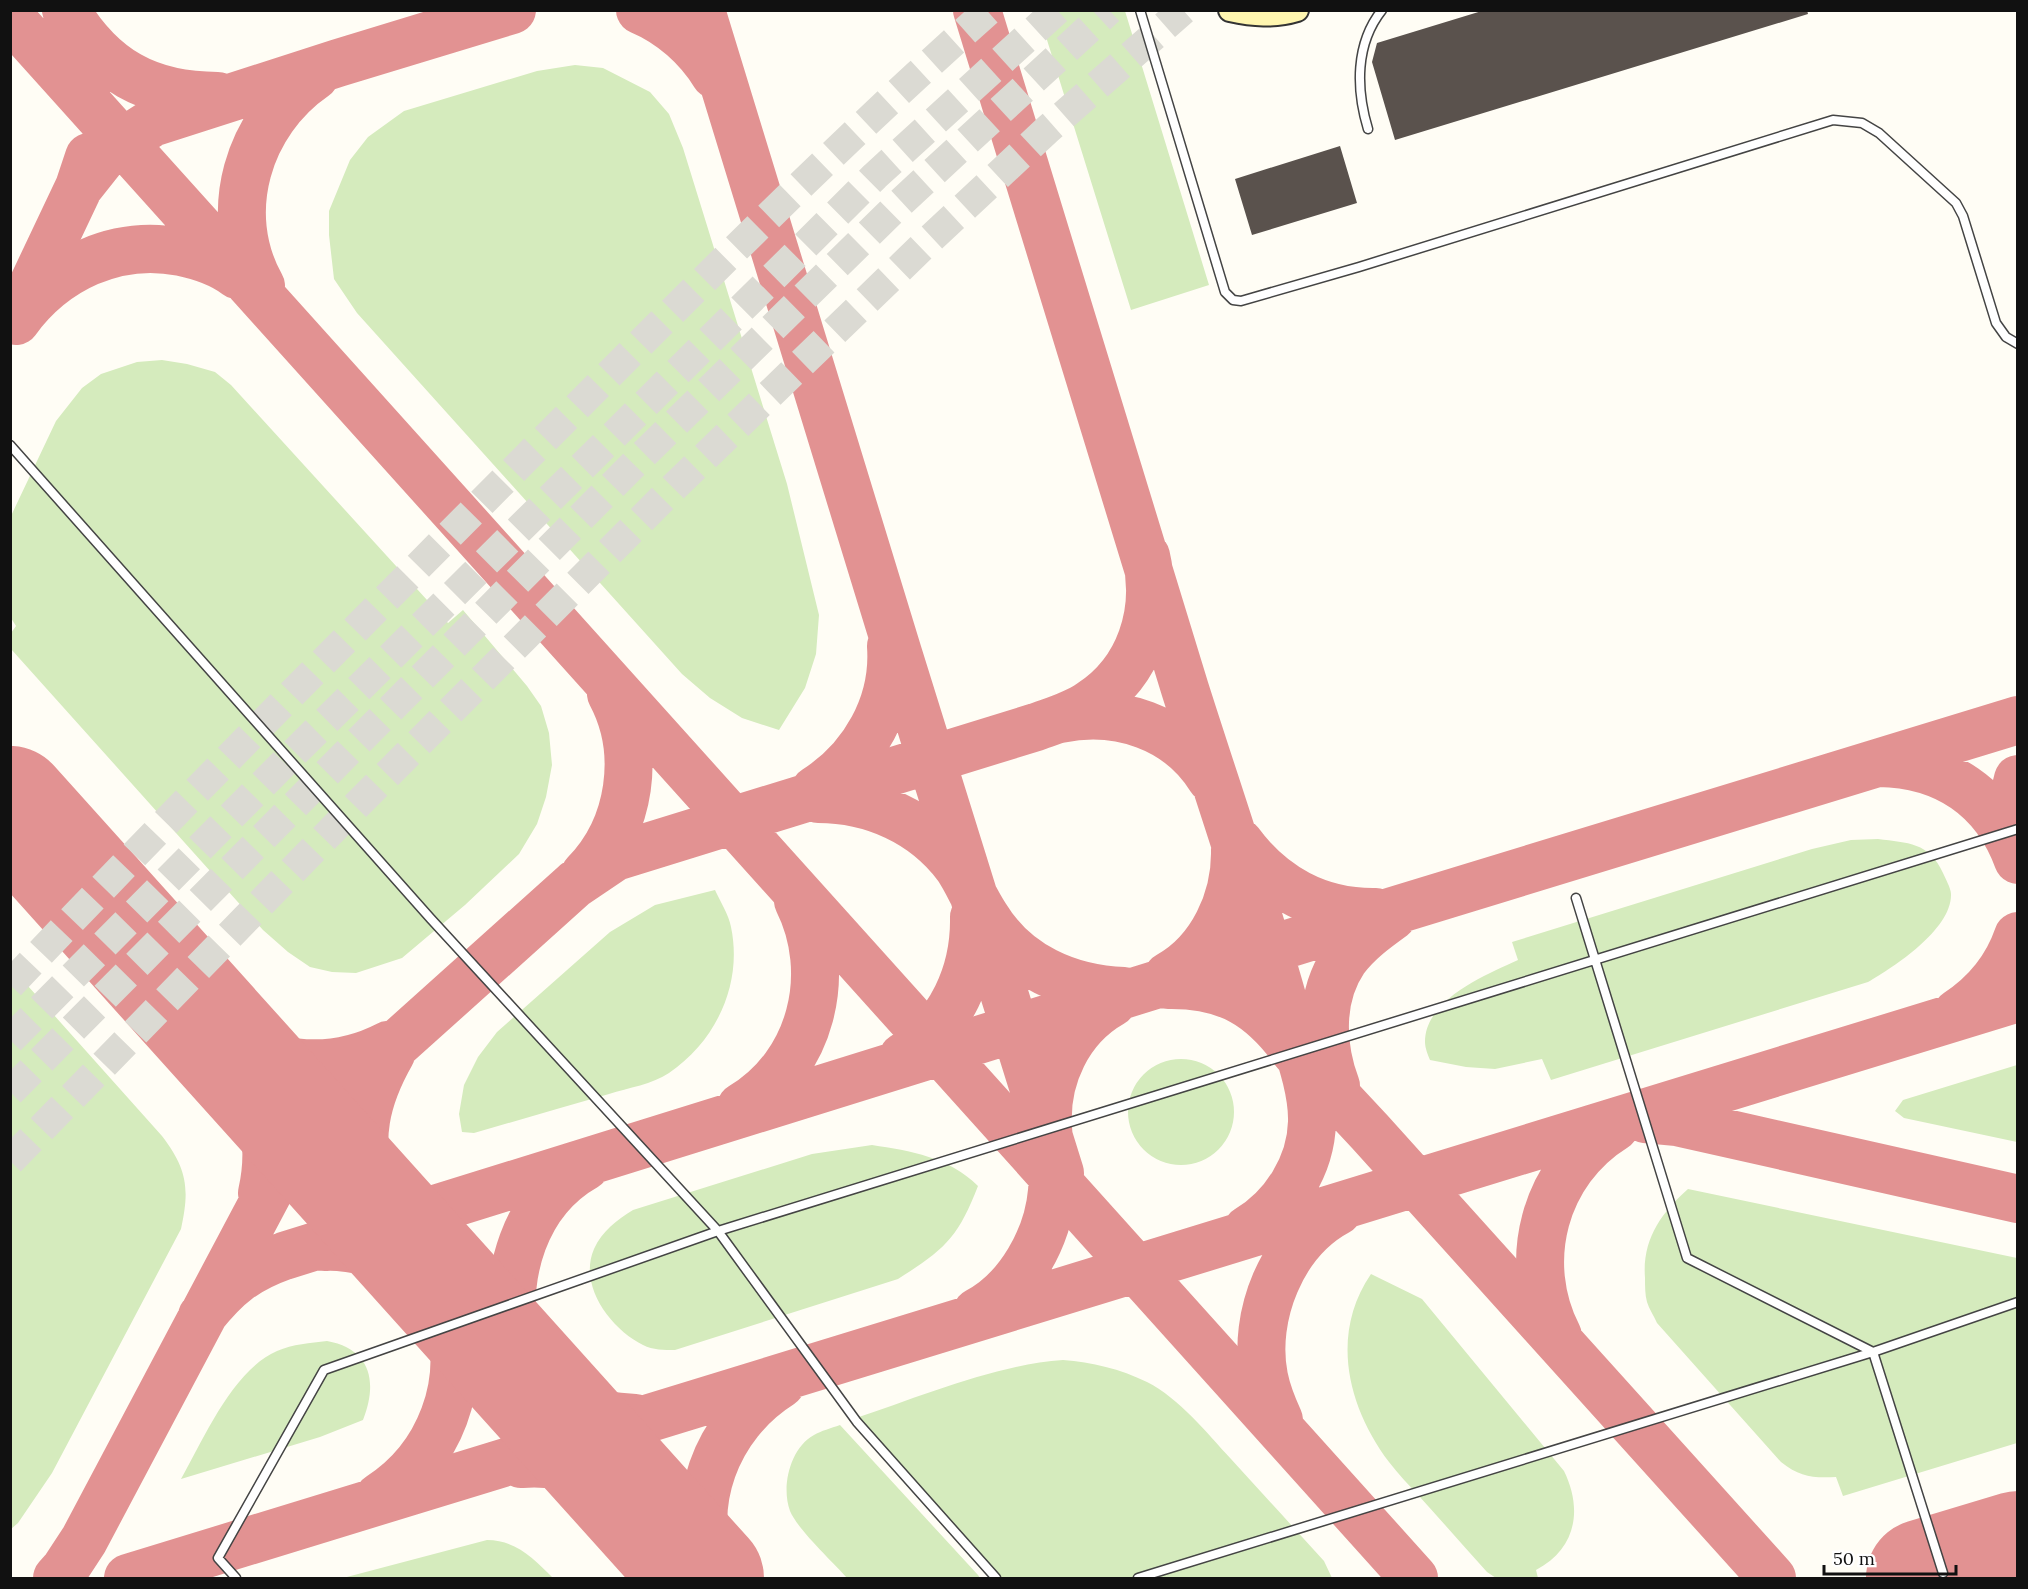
<svg xmlns="http://www.w3.org/2000/svg" width="2028" height="1589" font-family="Lora,serif">
<style>
.green{fill:#d5ebbd}
.lines{fill:none;stroke-linecap:round;stroke-linejoin:round}
.taxiway{stroke:#e29292;stroke-width:48}
.runway{stroke:#e29292;stroke-width:118}
.building{fill:#5a524d}
.highway-tunnel{stroke:#dbdad3;stroke-width:30;stroke-dasharray:30 15;stroke-linecap:butt}
.lane-casing{stroke:#444;stroke-width:11}
.secondary-casing{stroke:#333;stroke-width:26}
.lane{stroke:#fff;stroke-width:8}
.secondary{stroke:#fff6b0;stroke-width:22}
</style>
<rect width="100%" height="100%" fill="#fffdf5"/>
<path class="green" d="M1038,11H1125L1209,285L1131,310Z
M575,65L603,68L650,92L669,114L683,148L787,484L819,615L816,654L805,688L779,730L742,718L710,698L682,674L357,313L334,279L329,235V211L350,160L368,137L404,111L537,71Z
M162,360L187,364L215,372L231,385L448,623L463,610L527,686L541,706L549,733L552,765L546,797L537,824L519,854L465,905L402,958L356,973L332,972L310,967L288,952L263,930L11,649V633L16,626L11,618L10,518L56,421L82,388L101,374L137,362Z
M1878,839C1908,843 1929,842 1943,873C1945,878 1951,888 1951,894C1952,929 1894,967 1868,982L1551,1080L1542,1059L1495,1069L1466,1067L1430,1060C1428,1055 1425,1048 1425,1042C1425,999 1486,975 1518,960L1512,942L1812,849L1851,840Z
M715,890C720,901 729,915 731,927C743,984 716,1041 669,1073C653,1084 628,1088 609,1094C564,1107 519,1120 474,1133L462,1132L459,1114L464,1085L478,1057L497,1032L610,932L655,905Z
M11,967L162,1136C187,1169 190,1188 181,1229L52,1473L18,1523L11,1529Z
M1128 1112a53 53 0 1 1 106 0a53 53 0 1 1-106 0Z
M2017,1065V1142L1904,1118L1895,1111L1903,1100Z
M872,1145C911,1151 949,1157 978,1186C958,1238 944,1250 898,1279L675,1350C664,1350 653,1350 643,1345C611,1329 578,1286 594,1249C602,1231 617,1220 633,1210L812,1154Z
M1688,1189L2017,1258V1443L1843,1496L1836,1477C1812,1478 1800,1477 1781,1462L1657,1323C1654,1316 1649,1309 1647,1302C1645,1295 1645,1286 1645,1278C1642,1240 1661,1213 1688,1189Z
M1371,1274L1422,1299L1564,1471C1583,1510 1576,1549 1536,1570L1538,1578H1496L1487,1572C1464,1547 1442,1521 1419,1496C1409,1485 1398,1474 1389,1462C1347,1406 1330,1334 1371,1274Z
M327,1341C371,1349 378,1382 363,1420L320,1437L181,1479C204,1438 233,1370 277,1351C293,1344 310,1343 327,1341Z
M1063,1360C1092,1362 1120,1369 1147,1382C1180,1399 1206,1432 1231,1459C1262,1493 1293,1527 1324,1561L1332,1578H996L853,1419C920,1397 993,1365 1063,1360Z
M840,1425L978,1575L980,1578H847C833,1562 798,1530 790,1511C781,1487 790,1448 814,1435C821,1431 831,1428 840,1425Z
M487,1540C516,1540 534,1559 553,1578H343Z"/>
<g class="lines">
<path class="taxiway" d="M66,10C102,70 148,96 218,96
M640,10C671,23 698,47 715,75
M701,10L898,653L1060,1173
M977,10L1185,689C1219,796 1256,902 1286,1011C1296,1045 1313,1087 1312,1122C1311,1166 1284,1208 1247,1230
M10,17L1414,1578
M79,187L102,158L113,148L152,123L338,63L512,10
M261,286C220,213 248,122 315,76
M25,301L79,187L89,157
M16,321C54,269 116,239 181,252C200,256 221,263 237,275
M1060,719C1118,707 1179,727 1211,779
M1879,763C1945,764 1995,797 2018,860
M815,790C864,759 895,704 891,646
M818,799C872,799 924,822 957,866C968,882 975,901 986,917C1016,966 1069,989 1124,991
M1239,842C1272,887 1319,913 1376,912
M2015,852C2009,828 2011,804 2018,779
M585,874C631,827 642,752 611,694
M1168,976C1212,952 1236,899 1235,850
M1168,985C1227,984 1262,1005 1296,1053
M1957,1013C1986,994 2007,968 2018,936
M210,1027C262,1066 328,1076 388,1045
M237,1057C263,1100 273,1144 262,1193
M903,1057C951,1026 975,973 974,917
M1300,1057L1370,1132L1772,1578
M1336,1086C1321,1046 1319,997 1344,960C1357,942 1375,929 1393,916
M741,1107C812,1065 834,973 798,901
M1645,1119L1677,1122L2018,1199
M327,1158L361,1184L387,1194
M586,1166C524,1201 503,1275 515,1342C518,1355 521,1374 532,1384C558,1409 600,1416 635,1418
M386,1223C379,1213 375,1200 372,1189C356,1140 366,1098 391,1054
M325,1247C348,1245 413,1259 430,1276C438,1284 443,1302 447,1313C469,1382 440,1458 379,1497
M977,1312C1019,1290 1048,1238 1052,1191C1054,1170 1049,1149 1048,1127C1045,1078 1068,1028 1112,1003
M202,1316C227,1285 245,1270 284,1256L1393,911L2018,720
M1558,1336C1520,1262 1544,1171 1615,1127
M1279,1420C1273,1407 1267,1392 1264,1377C1252,1316 1282,1241 1338,1211
M521,1464C563,1460 600,1475 633,1499
M57,1578L65,1569L84,1540L302,1129L575,884L615,857L1036,727C1055,720 1074,715 1091,703C1140,671 1159,612 1146,556
M128,1578L2018,998
M715,1578C685,1506 716,1425 781,1384
M1979,1578L2003,1559L2018,1553"/>
<path class="runway" d="M10,805L705,1578
M1925,1578L2018,1550"/>
</g>
<path class="building" d="M1485,10H1807L1808,14L1395,140L1372,62L1377,43Z
M1340,146L1357,203L1252,235L1235,179Z"/>
<g class="lines">
<path class="highway-tunnel" d="M10,985C179,806 352,633 525,459C677,307 828,153 989,10
M10,1040L287,760L875,176L1057,10
M10,1092L644,454L899,204L1109,10
M10,1161L340,822L675,486L926,243L1047,130L1183,10"/>
<g class="lane-casing">
<path id="lane" d="M1140,10L1225,292L1233,300L1241,301L1359,267L1833,120L1862,123L1879,133L1956,203L1963,216L1996,323L2006,337L2018,344
M1368,129C1356,89 1355,44 1382,10
M10,445L431,919L718,1231L857,1422L996,1578
M1576,898L1687,1258L1873,1352L1943,1573
M236,1578L218,1558L324,1370L718,1231L2018,829
M1138,1578L1873,1352L2018,1302"/>
</g>
<g class="secondary-casing">
<path id="secondary" d="M1230,10C1253,15 1274,17 1297,10"/>
</g>
<use href="#lane" class="lane"/>
<use href="#secondary" class="secondary"/>
</g>
<rect width="2028" height="1589" fill="none" stroke="#111111" stroke-width="24"/>
<path d="M1824 1565v9h132v-9" fill="none" stroke="#111111" stroke-width="3"/>
<text x="1833" y="1565" font-size="18" fill="#111111" stroke="#ffffff" stroke-width="4.5" paint-order="stroke">50 m</text>
</svg>
